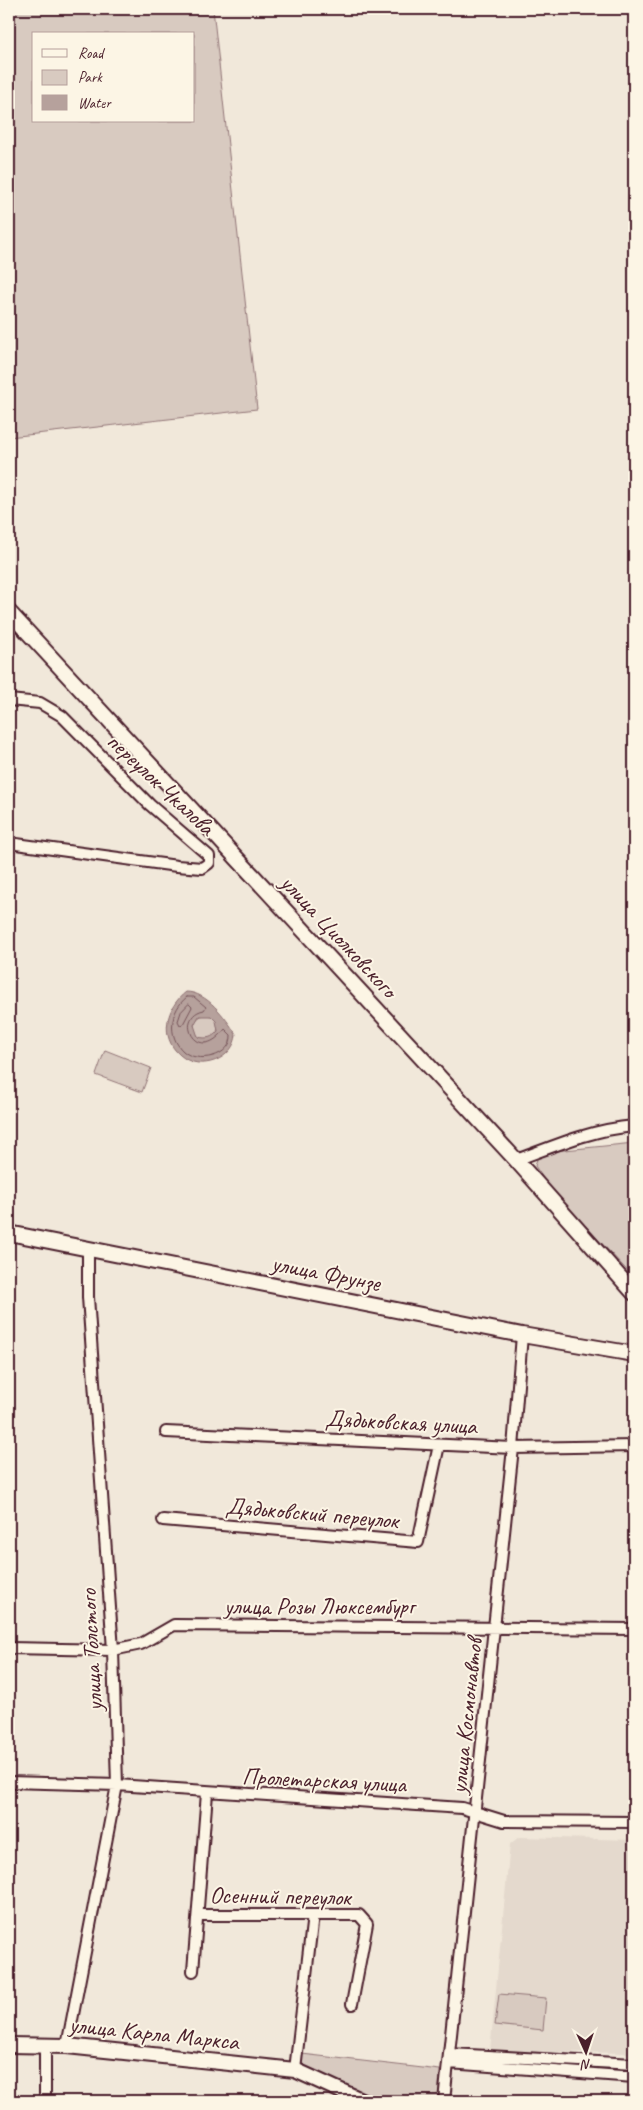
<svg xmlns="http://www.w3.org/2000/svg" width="643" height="2110" font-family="Caveat,sans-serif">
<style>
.built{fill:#e4d9cd}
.green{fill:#d8cac0;stroke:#917476;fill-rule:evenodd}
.water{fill:#b6a19c;stroke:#8b6d6f;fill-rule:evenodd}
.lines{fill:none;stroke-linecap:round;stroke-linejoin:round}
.shore{stroke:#755358;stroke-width:1}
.minor-casing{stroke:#4a1f2b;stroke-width:14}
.major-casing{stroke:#4a1f2b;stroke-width:18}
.minor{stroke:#fcf5e5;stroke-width:10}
.major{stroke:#fcf5e5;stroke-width:14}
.labels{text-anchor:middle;stroke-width:4;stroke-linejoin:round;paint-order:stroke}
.street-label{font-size:24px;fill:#4a1f2b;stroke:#fcf5e5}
</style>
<rect width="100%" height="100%" fill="#f1e8da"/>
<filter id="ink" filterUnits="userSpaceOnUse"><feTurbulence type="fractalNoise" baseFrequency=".02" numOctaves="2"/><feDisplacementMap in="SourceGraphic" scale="10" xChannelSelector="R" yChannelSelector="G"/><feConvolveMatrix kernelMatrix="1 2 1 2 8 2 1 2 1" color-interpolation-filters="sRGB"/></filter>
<g filter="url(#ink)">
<path class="built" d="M519,1837L634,1840V2053L490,2051L510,1844Z"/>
<path class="green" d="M9,9H213L257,409L9,437ZM34,34H194V121H34Z
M194 1027a12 12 0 1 1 24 0a12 12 0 1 1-24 0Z
M105,1050L151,1068L142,1092L96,1075Z
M634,1143V1278L547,1184L535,1166L538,1156L555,1151Z
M499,1994L546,1998L543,2030L495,2025Z
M302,2054L440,2070L438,2101H373L338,2081L301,2067Z"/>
<path class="water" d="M186,992C207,992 225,1017 236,1034C235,1059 200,1073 180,1055C159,1037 166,1007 186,992ZM199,1016H211L216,1021L218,1031C212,1038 207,1039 198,1037L194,1025Z"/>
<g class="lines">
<path class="shore" d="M187,997H194L206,1007L204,1010C173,1016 197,1067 225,1029L231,1035C232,1057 197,1064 183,1051C167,1036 170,1010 187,997Z
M189,1004L192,1007L183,1024L180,1025L178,1021L181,1012Z"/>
<g class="minor-casing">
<path id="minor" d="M9,700L40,703L62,716L150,805L209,856V863L202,868L177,866L9,843
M516,1160C557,1145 590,1130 634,1126
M166,1432L513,1448L634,1446
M163,1520L418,1542L439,1445
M9,1648L113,1650L141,1644L174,1625L634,1629
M9,1782L117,1785L462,1808L504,1821L634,1822
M198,1915H359L367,1924L352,2004
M193,1971L207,1793
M45,2046V2101
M67,2046L117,1785L113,1650L88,1297V1249
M450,2054L634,2064
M449,2063L634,2077
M295,2070L313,1915
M444,2101L513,1448L522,1335"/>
</g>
<g class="major-casing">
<path id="major" d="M9,612L516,1160L634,1293
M9,1233L522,1335L634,1354
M9,2045L67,2046L295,2070L363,2101"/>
</g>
<use href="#minor" class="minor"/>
<use href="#major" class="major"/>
</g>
</g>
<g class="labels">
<g class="street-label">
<text transform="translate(161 784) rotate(43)" y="8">переулок Чкалова</text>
<text transform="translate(339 936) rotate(47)" y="8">улица Циолковского</text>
<text transform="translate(326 1273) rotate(11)" y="8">улица Фрунзе</text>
<text transform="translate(401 1422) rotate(3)" y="8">Дядьковская улица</text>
<text transform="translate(312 1513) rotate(5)" y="8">Дядьковский переулок</text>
<text x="319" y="1614">улица Розы Люксембург</text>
<text transform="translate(91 1650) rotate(-93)" y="8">улица Толстого</text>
<text transform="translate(466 1716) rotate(-84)" y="8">улица Космонавтов</text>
<text transform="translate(324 1780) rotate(3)" y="8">Пролетарская улица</text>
<text transform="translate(280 1896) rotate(1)" y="8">Осенний переулок</text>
<text transform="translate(154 2033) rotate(6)" y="8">улица Карла Маркса</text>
</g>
</g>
<rect width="643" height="2110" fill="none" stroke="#fcf5e5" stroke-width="30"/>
<rect x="15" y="15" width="613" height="2080" fill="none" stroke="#4a1f2b" stroke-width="2" filter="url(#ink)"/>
<rect x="32" y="32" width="162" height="90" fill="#fcf5e5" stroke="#b59f9b"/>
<rect x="42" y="49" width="25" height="8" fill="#fcf5e5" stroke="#b59f9b"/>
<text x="78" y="58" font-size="15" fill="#4a1f2b">Road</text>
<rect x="42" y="70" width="25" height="15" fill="#d8cac0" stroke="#b59f9b"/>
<text x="78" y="82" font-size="15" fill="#4a1f2b">Park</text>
<rect x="42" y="95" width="25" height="15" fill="#b6a19c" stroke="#b59f9b"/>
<text x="78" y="108" font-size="15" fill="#4a1f2b">Water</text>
<g transform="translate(586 2052) rotate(177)" stroke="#fcf5e5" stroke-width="4" paint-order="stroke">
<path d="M0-4L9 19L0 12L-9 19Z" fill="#4a1f2b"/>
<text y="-8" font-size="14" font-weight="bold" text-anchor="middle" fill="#4a1f2b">N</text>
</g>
</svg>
